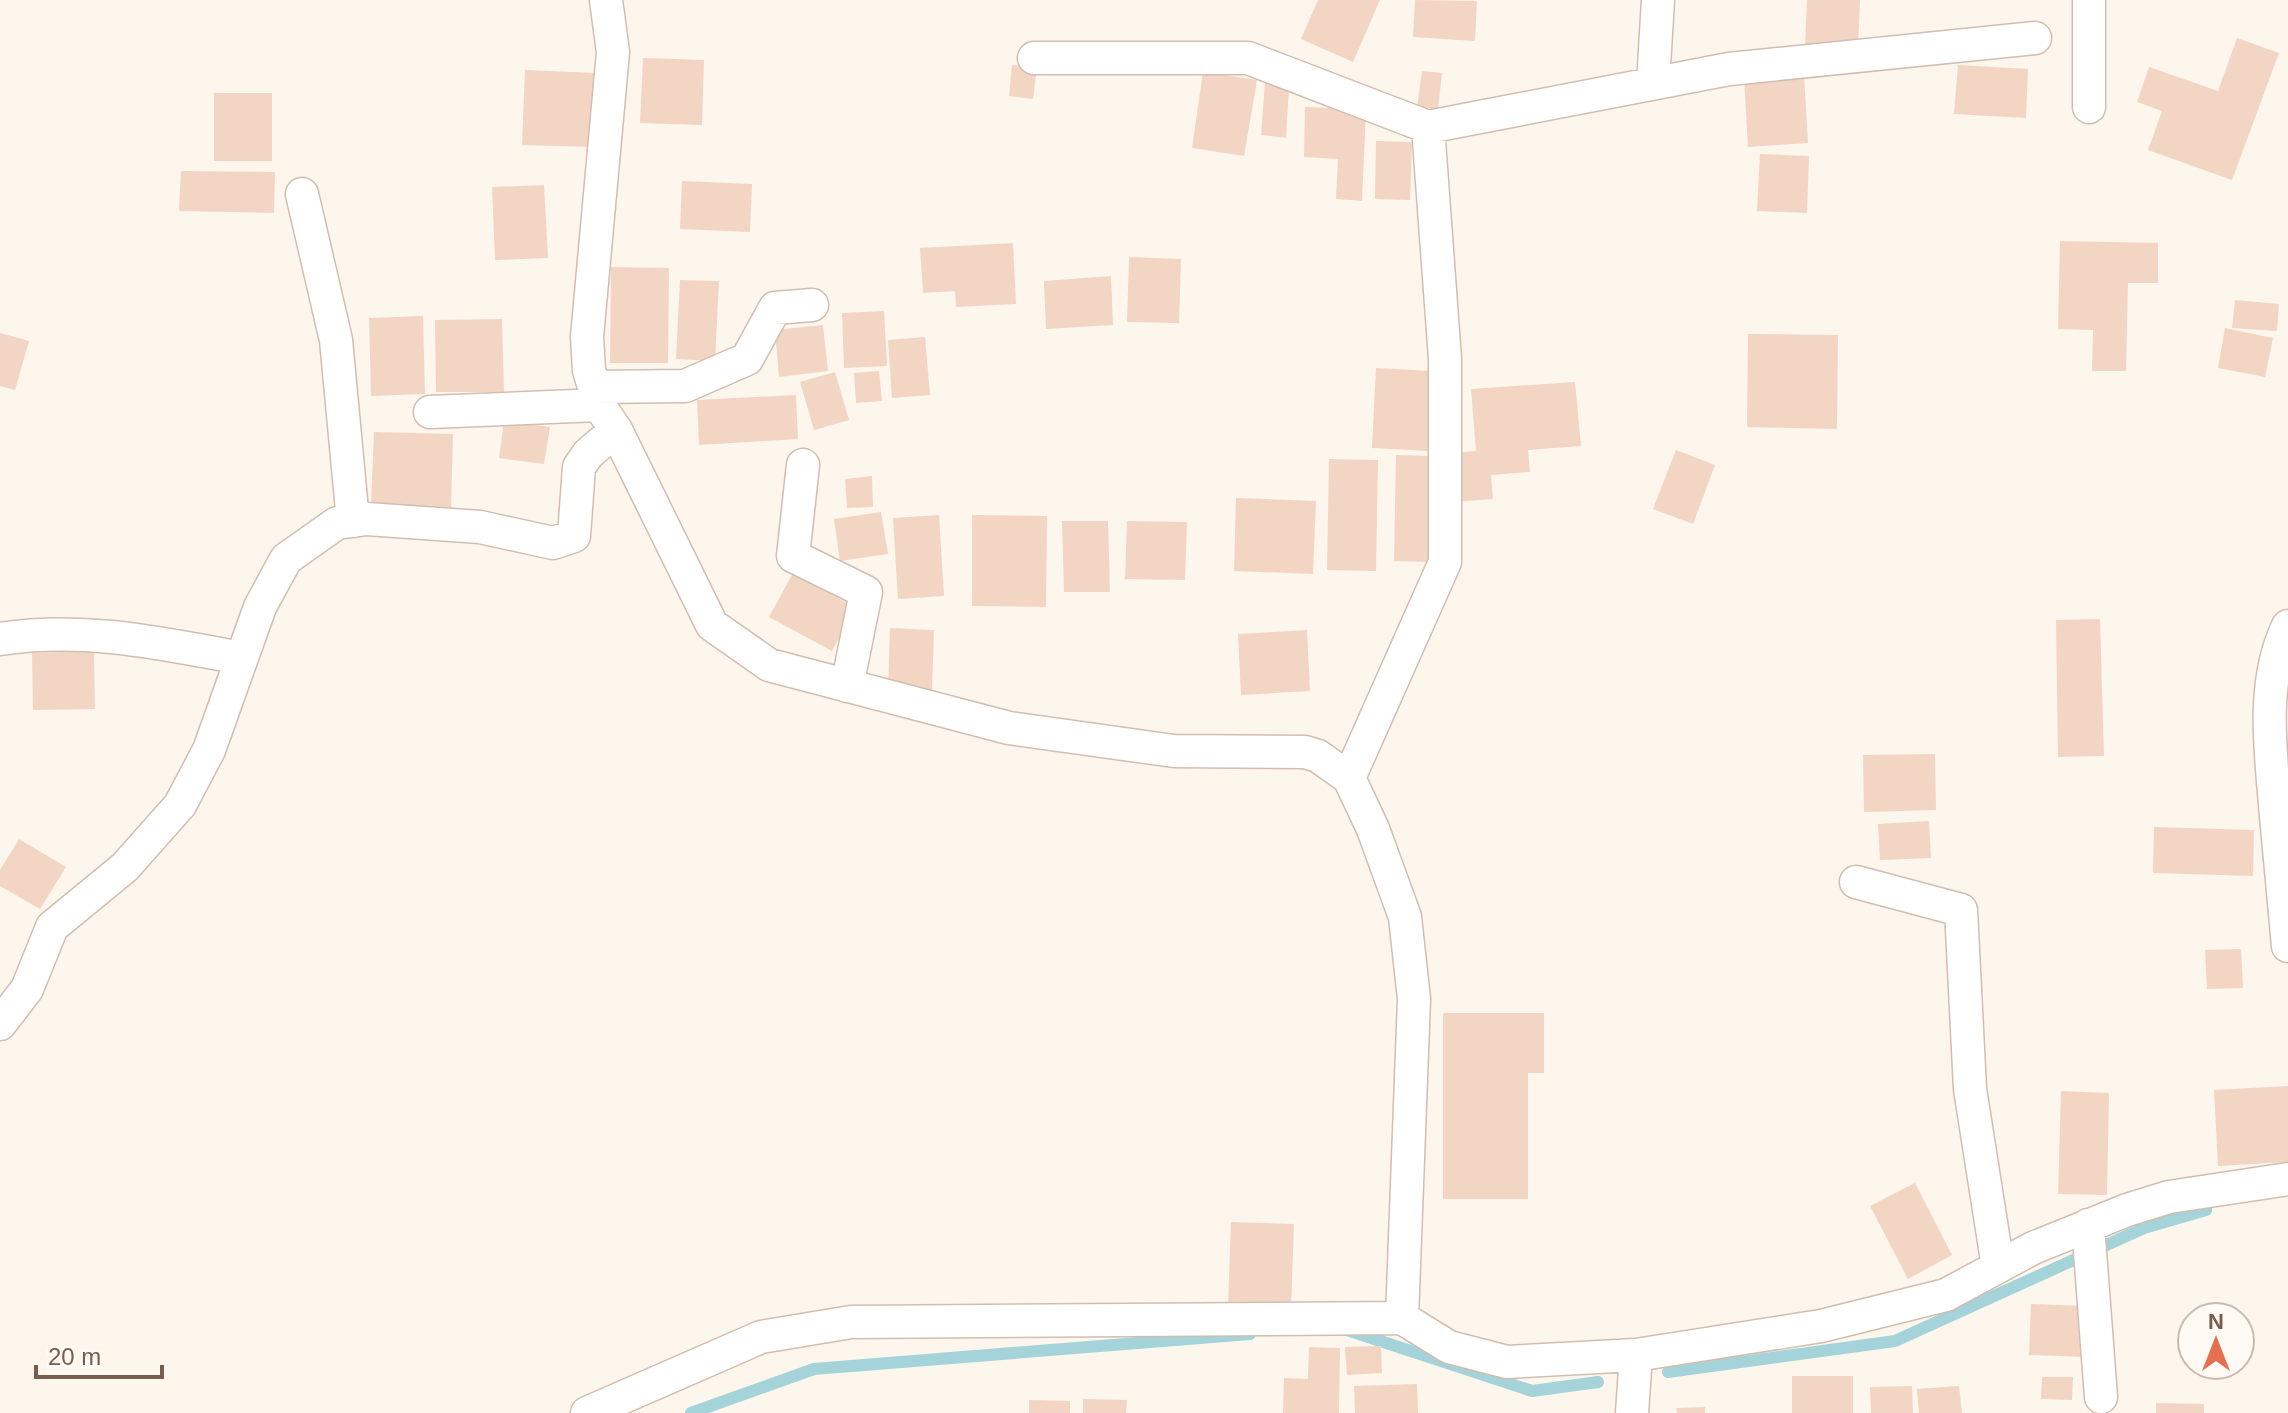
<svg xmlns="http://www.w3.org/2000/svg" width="2288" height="1413" font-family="Arial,sans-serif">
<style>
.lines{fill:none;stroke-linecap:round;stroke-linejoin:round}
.stream{stroke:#a5d3da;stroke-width:12}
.building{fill:#f3d5c3}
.minor-casing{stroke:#d1beb0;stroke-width:35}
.minor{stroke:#fff;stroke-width:32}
</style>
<rect width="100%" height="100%" fill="#fdf6ec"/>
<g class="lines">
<path class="stream" d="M1344,1329L1532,1391L1598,1382
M1668,1372L1895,1341L2144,1228L2206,1210
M691,1413L814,1369L1250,1334"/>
</g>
<path class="building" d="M1318,0H1380L1353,62L1301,39Z
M1415,0L1477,1L1475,41L1413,37Z
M1807,0H1860L1858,48L1805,46Z
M2237,38L2279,53L2232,180L2148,150L2162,111L2137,102L2149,67L2218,91Z
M643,58L704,60L702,125L640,123Z
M1012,65L1037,67L1033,99L1009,96Z
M1958,65L2028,69L2026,118L1954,114Z
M525,70L596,73L594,147L522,145Z
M1422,71L1442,73L1438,109L1417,107Z
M1203,72L1257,80L1244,156L1192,148Z
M1804,74L1808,143L1748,147L1744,78Z
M1265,83L1289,86L1286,138L1261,135Z
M214,93H272V161H214Z
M1305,107L1366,109L1362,201L1336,199L1338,159L1304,157Z
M1376,141L1412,142L1410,200L1375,199Z
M1760,154L1809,156L1807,213L1757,211Z
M181,171L275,172L274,213L179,211Z
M682,181L752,184L750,232L680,229Z
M544,185L548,258L495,260L492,187Z
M2060,241L2158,243V283H2128L2126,371H2092L2093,330L2058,329Z
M1013,243L1016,304L956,307L955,291L923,293L920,248Z
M1129,257L1181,259L1179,323L1127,322Z
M611,267L669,268L668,363H610Z
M1111,276L1113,325L1046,329L1044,281Z
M680,280L719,281L715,361L676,359Z
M2235,300L2279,304L2277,331L2232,328Z
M884,311L887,366L844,368L842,313Z
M423,316L425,394L371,396L369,318Z
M502,319L504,392H436L435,320Z
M823,325L828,371L779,377L775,330Z
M2225,328L2273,338L2265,377L2218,368Z
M0,333L29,341L15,390L0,386Z
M1748,334L1838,335L1837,429L1747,427Z
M925,337L930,395L892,398L888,340Z
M1376,368L1433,371L1429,451L1372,448Z
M879,371L882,401L856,403L854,373Z
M835,372L849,420L814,430L800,382Z
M1575,382L1581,446L1528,450L1530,472L1491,475L1493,499L1453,502L1449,453L1476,451L1471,389Z
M796,395L798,439L699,445L697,400Z
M504,421L550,427L544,464L499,458Z
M374,432L453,434L451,507L371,505Z
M1676,450L1715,465L1693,524L1653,509Z
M1396,455L1434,456L1432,562L1394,561Z
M1329,459L1378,460L1376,571L1327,570Z
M872,476L873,507L847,508L845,479Z
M1236,498L1316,501L1313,574L1234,571Z
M881,512L888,554L840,561L834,519Z
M939,515L944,596L898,599L893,518Z
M972,515L1047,516L1046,607L972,606Z
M1062,521H1108L1110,592H1064Z
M1127,521L1187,522L1185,580L1125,579Z
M793,573L856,608L832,651L769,617Z
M2100,619L2104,756L2058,757L2056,620Z
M890,628L934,630L932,690L888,689Z
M1307,630L1310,691L1241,695L1238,634Z
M94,651L95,709L33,710L32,653Z
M1935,754L1936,810L1864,812L1863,755Z
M1929,821L1931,858L1880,860L1878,824Z
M2154,827L2254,830L2253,876L2153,873Z
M19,839L66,867L40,909L0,886V870Z
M2241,949L2243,988L2207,989L2205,950Z
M1443,1013H1544V1073H1528V1199H1443Z
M2288,1086V1162L2218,1166L2214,1090Z
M2061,1091L2109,1093L2107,1195L2058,1194Z
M1915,1183L1952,1255L1908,1279L1870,1206Z
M1231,1222L1294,1224L1291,1309L1228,1307Z
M2031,1304L2087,1306L2085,1357L2029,1355Z
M1381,1346L1382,1373L1347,1375L1345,1347Z
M1309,1347L1340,1348L1339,1413H1283L1284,1378L1308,1379Z
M1792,1376H1853V1413H1792Z
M2042,1377H2073L2072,1400L2041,1399Z
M1417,1384L1418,1413H1355L1354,1386Z
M1912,1386L1913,1413H1871L1870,1387Z
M1959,1386L1962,1413H1919L1917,1389Z
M1083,1399L1127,1400L1126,1413H1083Z
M1029,1400L1070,1401V1413H1029Z
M2156,1403L2204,1404V1413H2156Z
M1705,1407V1413H1677L1676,1408Z"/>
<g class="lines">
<g class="minor-casing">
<path id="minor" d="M606,0L613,52L587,337L589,370L599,405L616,430L712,625L769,665L1009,728L1174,751L1305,752L1318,756L1349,778L1373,829L1405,917L1414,999L1402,1318
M2089,0V107
M1034,58H1248L1428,127
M1653,83L1658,0
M302,194L336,340L353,521
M594,387L685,386L747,359L775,308L812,305
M430,412L599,405
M803,465L793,556L866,592L847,686
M2288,626C2260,684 2271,754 2276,816C2280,859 2284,903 2288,946
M0,639C83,626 160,643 241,658
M1349,778L1445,562V359L1428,127L1729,69L2035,38
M1856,882L1961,910L1970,1089L1998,1267
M0,1024L27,989L52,927L125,867L180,805L209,750L260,607L286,559L337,523L367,519L480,527L553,543L574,536L579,467L588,454L616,430
M2088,1225L2101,1397
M587,1413L761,1337L851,1322L1402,1318L1449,1347L1507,1362L1636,1355
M1632,1413L1636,1355L1821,1326L1946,1295L2033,1248L2127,1210L2169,1197L2288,1179"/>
</g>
<use href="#minor" class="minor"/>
</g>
<g transform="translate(2216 1341)"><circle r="38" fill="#fffaf3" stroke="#cabbb1" stroke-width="2"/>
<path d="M0-6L14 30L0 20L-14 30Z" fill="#e76f51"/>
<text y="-12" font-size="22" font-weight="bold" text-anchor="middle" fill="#7a5c4d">N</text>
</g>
<path d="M36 1365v12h126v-12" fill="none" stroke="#7a5c4d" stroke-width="4"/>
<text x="48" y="1365" font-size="24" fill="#7a5c4d" stroke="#fffaf3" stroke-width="6" paint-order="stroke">20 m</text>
</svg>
